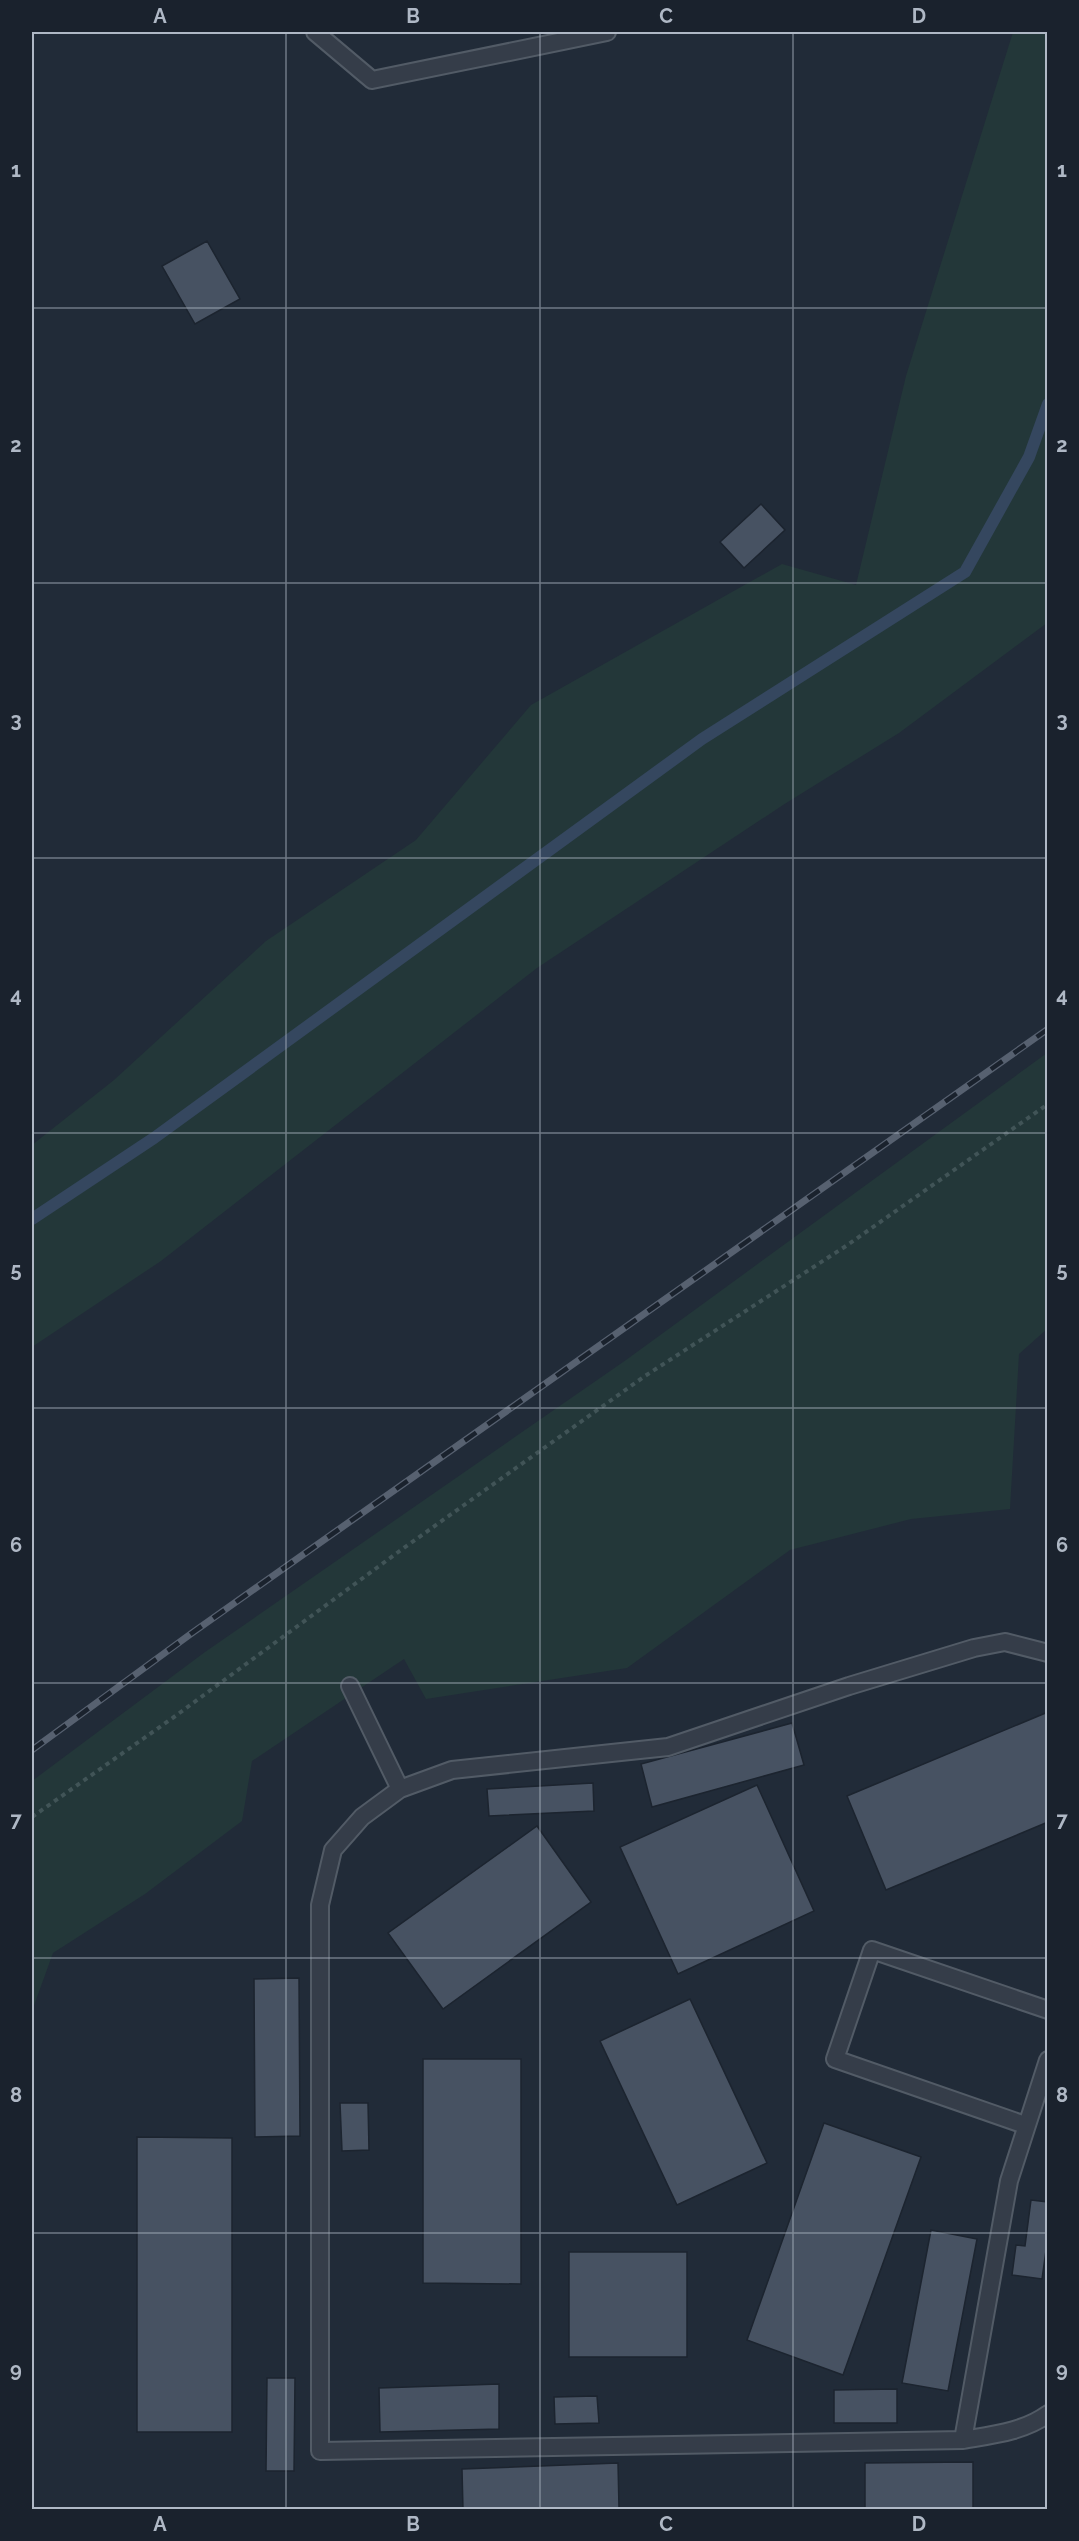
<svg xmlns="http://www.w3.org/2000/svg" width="1079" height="2541" font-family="Raleway,sans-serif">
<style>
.green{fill:#233739}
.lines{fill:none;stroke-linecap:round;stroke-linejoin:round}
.stream{stroke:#35475f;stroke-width:12}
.building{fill:#475262;stroke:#1c242f;stroke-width:1.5}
.service-casing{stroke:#525b66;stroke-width:20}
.path{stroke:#415457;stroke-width:4;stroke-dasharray:4.5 4.5;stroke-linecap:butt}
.service{stroke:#353d49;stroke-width:16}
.rail-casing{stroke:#576170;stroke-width:7}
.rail{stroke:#1a222d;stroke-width:4.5;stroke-dasharray:14;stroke-linecap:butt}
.grid{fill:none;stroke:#afb8c5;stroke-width:1.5;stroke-opacity:0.55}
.neatline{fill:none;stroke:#afb8c5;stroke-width:2}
.grid-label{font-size:20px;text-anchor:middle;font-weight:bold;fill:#afb8c5}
</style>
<rect width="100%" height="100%" fill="#212b38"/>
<path class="green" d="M1013,32H1047V623L899,733L783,805L537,968L161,1261L32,1347V1145L114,1080L266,941L416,840L531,705L782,564L856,585L906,376Z
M1047,1053V1329L1019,1354L1010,1509L911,1519L790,1550L627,1668L426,1699L404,1659L252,1761L242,1821L145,1894L53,1953L32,2011V1781L205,1652L626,1360Z"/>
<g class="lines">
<path class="stream" d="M32,1219L154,1138L702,739L965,572L1029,457L1048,404"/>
</g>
<path class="building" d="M207,241L240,299L195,324L162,266Z
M761,504L785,530L744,568L720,542Z
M1048,1712V1822L886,1890L847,1796Z
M792,1723L804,1765L652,1807L641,1764Z
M593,1783L594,1811L489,1816L487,1789Z
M757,1785L814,1911L678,1974L620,1847Z
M537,1826L591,1902L443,2009L388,1933Z
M299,1978L300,2136L255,2137L254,1979Z
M690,1999L767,2163L677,2205L600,2041Z
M423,2059H521V2284L423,2283Z
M340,2103H368L369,2150L342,2151Z
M824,2123L921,2157L843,2375L747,2340Z
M137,2137L232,2138V2432H137Z
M1031,2200L1048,2202V2236L1042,2279L1012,2275L1016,2245L1025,2246Z
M931,2230L977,2239L948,2391L902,2383Z
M569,2252H687V2357H569Z
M267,2378H295L294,2471H266Z
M499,2384V2429L380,2432L379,2388Z
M897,2389V2423H834V2390Z
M597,2396L599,2423L555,2424L554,2397Z
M973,2462V2509L865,2510V2463Z
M618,2463L619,2508L463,2510L462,2469Z"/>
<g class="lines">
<g class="service-casing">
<path id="service" d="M315,32L372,80L607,32
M1048,1653L1005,1642L974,1648L849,1686L668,1747L452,1770L400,1789L362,1817L333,1850L320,1905V2451L963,2440C992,2435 1023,2432 1048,2414
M350,1686L400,1789
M1025,2125L835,2059L872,1950L1048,2010
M963,2440L1009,2181L1048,2060"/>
</g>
<path class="path" d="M32,1817L174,1717L401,1550L645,1376L846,1246L1048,1104"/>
<use href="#service" class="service"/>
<g class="rail-casing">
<path id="rail" d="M32,1750L192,1633L1048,1029"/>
</g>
<use href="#rail" class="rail"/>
</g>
<path class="grid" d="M286,32V2510M540,32V2510M793,32V2510M32,308H1048M32,583H1048M32,858H1048M32,1133H1048M32,1408H1048M32,1683H1048M32,1958H1048M32,2233H1048"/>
<rect width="1079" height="2541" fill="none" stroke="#1a222d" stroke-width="66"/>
<rect x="33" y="33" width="1013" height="2475" class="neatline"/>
<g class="grid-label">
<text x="160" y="23">A</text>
<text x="413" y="23">B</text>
<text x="666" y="23">C</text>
<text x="919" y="23">D</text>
<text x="16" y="177">1</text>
<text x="1062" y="177">1</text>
<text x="16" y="452">2</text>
<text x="1062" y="452">2</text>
<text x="16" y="727">3</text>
<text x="1062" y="727">3</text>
<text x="16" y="1002">4</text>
<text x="1062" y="1002">4</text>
<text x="16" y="1277">5</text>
<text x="1062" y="1277">5</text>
<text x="16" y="1552">6</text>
<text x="1062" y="1552">6</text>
<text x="16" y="1827">7</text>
<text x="1062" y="1827">7</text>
<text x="16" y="2102">8</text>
<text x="1062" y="2102">8</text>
<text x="16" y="2377">9</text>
<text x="1062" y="2377">9</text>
<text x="160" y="2531">A</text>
<text x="413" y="2531">B</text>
<text x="666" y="2531">C</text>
<text x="919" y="2531">D</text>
</g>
</svg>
